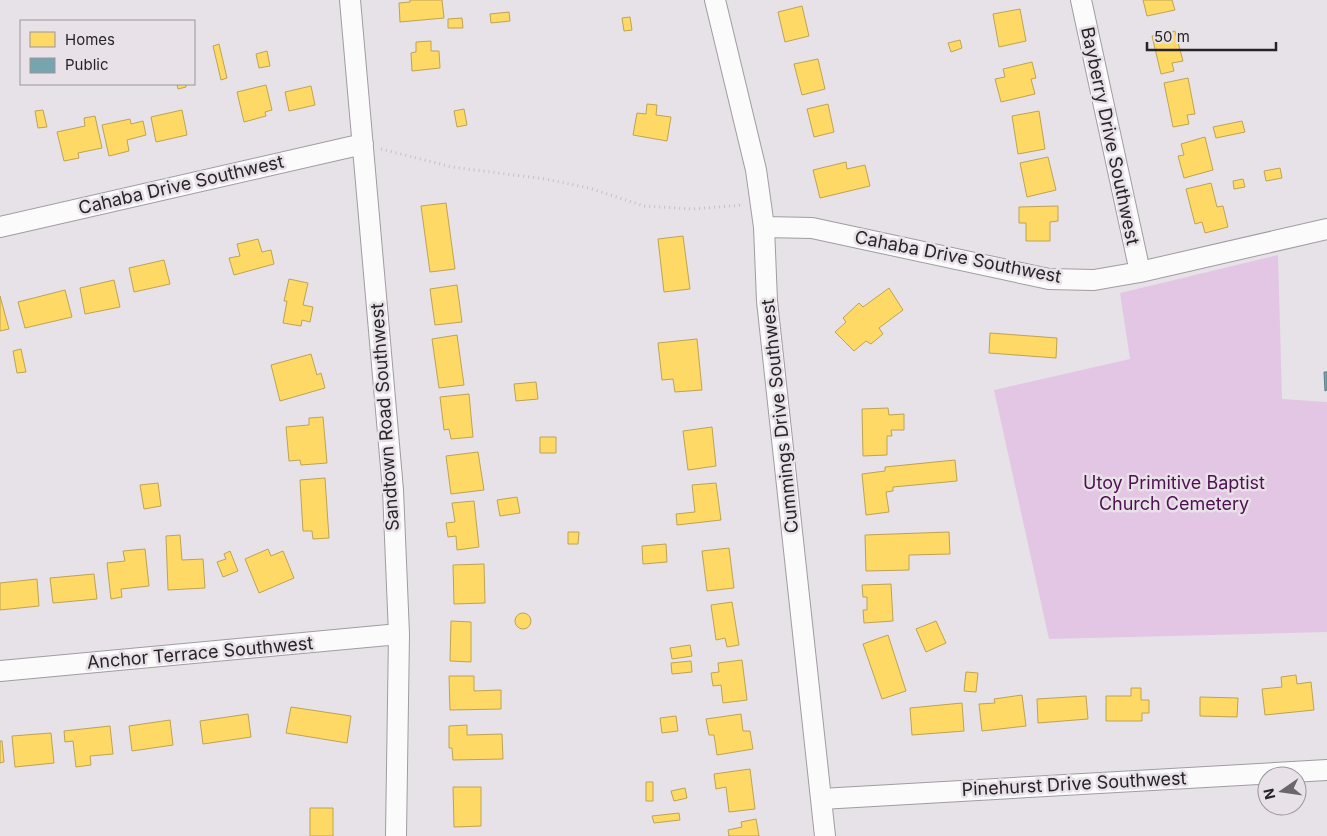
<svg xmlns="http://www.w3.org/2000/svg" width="1327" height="836" font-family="Inter,sans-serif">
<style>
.green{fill:#e3c6e4}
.homes{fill:#ffd966;stroke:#bea353}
.public{fill:#76a5af;stroke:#5e7e86}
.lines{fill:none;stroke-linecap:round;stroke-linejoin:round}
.minor-casing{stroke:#a09ca0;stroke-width:22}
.path{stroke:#c2c2c2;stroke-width:3;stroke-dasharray:1 4;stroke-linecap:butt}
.minor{stroke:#fbfbfb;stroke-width:20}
.labels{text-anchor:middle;stroke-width:5;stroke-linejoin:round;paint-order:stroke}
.street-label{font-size:18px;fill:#272427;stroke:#e8e1e8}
.park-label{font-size:18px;fill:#4e1150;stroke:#e8e1e8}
</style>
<rect width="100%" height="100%" fill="#e7e2e7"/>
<path class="green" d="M1278,255L1282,399L1327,402V632L1049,639L994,390L1130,359L1120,293Z"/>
<path class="homes" d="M410,0H442L444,18L400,22L399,3L410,2Z
M1143,0H1172L1175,10L1147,16Z
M802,6L809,36L785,42L778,12Z
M1020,9L1026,41L999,47L993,14Z
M509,12L510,21L491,23L490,14Z
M630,17L632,30L624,31L622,18Z
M462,18L463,28H448V19Z
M1175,31L1183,61L1172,63L1174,71L1161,74L1152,36Z
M960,40L962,48L951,52L948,43Z
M431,41V51H439L440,68L412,71L411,53L416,52V42Z
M219,44L227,78L221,80L213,46Z
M267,51L270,66L259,68L256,54Z
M818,59L825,89L802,95L794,64Z
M1032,62L1036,78L1031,79L1035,94L1001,102L995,79L1005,77L1003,69Z
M1188,78L1195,114L1187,115L1189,124L1173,127L1164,83Z
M177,84H186V87L178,89Z
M266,85L272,110L265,112L266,116L244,122L237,92Z
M311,86L315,105L289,111L285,92Z
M647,104L657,105L656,115L671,117L667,141L633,135L637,113L646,114Z
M828,104L834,132L814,137L807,109Z
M464,109L467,125L457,127L454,111Z
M43,110L47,127L38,128L35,111Z
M182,110L187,135L156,142L151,117Z
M1039,111L1045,149L1018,154L1012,116Z
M95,116L102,148L78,153L79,158L64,161L57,132L85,126L84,118Z
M130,119L131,124L143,121L146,135L127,140L129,151L109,156L102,125Z
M1242,121L1245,132L1216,138L1213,127Z
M1205,137L1213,170L1184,178L1178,156L1184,155L1181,144Z
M1048,157L1056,190L1027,197L1020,163Z
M846,162L847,169L865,165L870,186L820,198L813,170Z
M1280,168L1282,178L1266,181L1264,171Z
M1243,179L1245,187L1234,189L1233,181Z
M1211,183L1217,207L1223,206L1228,227L1205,233L1202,222L1195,224L1186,189Z
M446,203L455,269L430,272L421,206Z
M1058,206V221L1050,222V241H1026V223H1019V207Z
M683,236L690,289L664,292L658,239Z
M258,239L262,252L271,250L274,264L234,275L229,258L240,256L237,244Z
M164,260L170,284L134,292L129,268Z
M289,279L308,283L303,305L313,307L310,322L302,320L301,326L283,323L287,301H284Z
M114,280L120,307L85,314L80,288Z
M457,285L462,322L435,325L430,289Z
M889,288L903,310L879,328L883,334L871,344L866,341L854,351L835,332L846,322L843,318L859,303L863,307Z
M65,290L72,317L25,328L18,302Z
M0,296L9,329L0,331Z
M990,333L1057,338L1056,358L989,353Z
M457,335L464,385L439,388L432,339Z
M697,339L702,390L675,392L673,379L662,380L658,343Z
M21,349L26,372L17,373L13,351Z
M311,354L317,375L321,373L325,388L280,401L271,365Z
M536,382L538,399L516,401L514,384Z
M469,394L473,437L451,439L449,429L444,430L440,397Z
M888,408L889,415L904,414V430H891L892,436H887V455L863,456L862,409Z
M323,417L327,463L301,465L300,460L289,461L286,427L309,425V418Z
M712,427L716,466L688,470L683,431Z
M540,437H556V453H540Z
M478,452L484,490L451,494L446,456Z
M955,460L957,481L893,487V491L886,492L889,512L866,515L862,474L885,471V467Z
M325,478L329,538L313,539L312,531H303L300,480Z
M158,483L161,506L144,509L140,485Z
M716,483L721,520L677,525L676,514L695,512L692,485Z
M517,497L520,513L500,516L497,500Z
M474,501L479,547L457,550L456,536L448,537L446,523L455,522L452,503Z
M568,532H579L578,544H568Z
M949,532L950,554L909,555V570L866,571L865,535Z
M180,535L182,560L203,559L205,588L168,590L166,536Z
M666,544L667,562L643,564L642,546Z
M729,548L734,588L707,591L702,551Z
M145,549L149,586L121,589L122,597L111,599L107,563L125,561L123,551Z
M268,549L271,556L283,551L294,578L259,593L245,559Z
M230,551L238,571L223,577L217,562L226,559L224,554Z
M484,564L485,603L454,604L453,565Z
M94,574L97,599L53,603L50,578Z
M37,579L39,606L0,610V583Z
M891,584L893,621L864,623L863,610H867V597H863L862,585Z
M732,602L739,645L727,647L725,638L716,640L711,605Z
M515 621a8 8 0 1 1 16 0a8 8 0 1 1-16 0Z
M451,621L471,622V662L450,661Z
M936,621L946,643L926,652L916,629Z
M888,635L906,691L882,699L863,644Z
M690,645L692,656L672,659L670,648Z
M742,660L747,700L723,703L721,685L713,686L711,673L719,672L718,663Z
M691,661L692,672L672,674L671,663Z
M966,672L978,673L976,692L964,691Z
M1296,675L1297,684L1311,682L1314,710L1265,715L1262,689L1282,687L1281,677Z
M449,676H474V691L501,690V709L450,710Z
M1131,688H1141V700H1149V713H1142V721H1106V696H1131Z
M1022,695L1026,726L982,731L979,704L995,703L994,699Z
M1086,696L1088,719L1038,723L1037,699Z
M1200,697L1238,698L1237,717L1200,716Z
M962,703L964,731L912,735L910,708Z
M291,707L351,716L347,743L286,733Z
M248,714L251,737L203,744L200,721Z
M741,714L743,731H750L753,749L717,755L714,735H709L706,719Z
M676,716L678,731L662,733L660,718Z
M170,720L173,745L132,751L129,726Z
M467,725V735L502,734L503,759L453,760L452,748H449V726Z
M110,726L113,754L90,756L91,765L76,767L73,741L65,742L64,731Z
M51,733L54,763L15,767L12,736Z
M0,741H2L4,762L0,763Z
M750,769L755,809L729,812L726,787L716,789L714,774Z
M646,782H653V801H646Z
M453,787H481V826L454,827Z
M685,788L687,798L674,801L671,791Z
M310,808H333V836H310Z
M679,813L680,820L654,823L652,816Z
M756,819L759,836H729L728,830L742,827L741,822Z"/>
<path class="public" d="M1324,372H1327V390L1325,391Z"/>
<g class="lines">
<g class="minor-casing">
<path id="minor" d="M350,0L393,490L399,634L396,836
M715,0L756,170L764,227L767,301L825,836
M1081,0L1140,272
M0,227L363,144
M764,227L812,228L1049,279L1094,280L1140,272L1327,229
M0,671L399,634
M821,799L1327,770"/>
</g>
<path class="path" d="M381,149L452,167L545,179L589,188L644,206L693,209L743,205"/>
<use href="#minor" class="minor"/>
</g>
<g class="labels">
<g class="street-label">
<text transform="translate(1110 136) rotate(78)" y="6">Bayberry Drive Southwest</text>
<text transform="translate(181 185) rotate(-13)" y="6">Cahaba Drive Southwest</text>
<text transform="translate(958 257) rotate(11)" y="6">Cahaba Drive Southwest</text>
<text transform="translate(780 416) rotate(-96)" y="6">Cummings Drive Southwest</text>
<text transform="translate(385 417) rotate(-94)" y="6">Sandtown Road Southwest</text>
<text transform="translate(200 653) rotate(-5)" y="6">Anchor Terrace Southwest</text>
<text transform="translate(1074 784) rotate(-3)" y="6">Pinehurst Drive Southwest</text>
</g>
<g class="park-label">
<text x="1174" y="489">Utoy Primitive Baptist<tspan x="1174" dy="21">Church Cemetery</tspan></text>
</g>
</g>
<rect x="20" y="20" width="175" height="65" fill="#e8e1e8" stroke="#9b959b"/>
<rect x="30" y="32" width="25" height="15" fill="#ffd966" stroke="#9b959b"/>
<text x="65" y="45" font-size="15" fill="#272427">Homes</text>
<rect x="30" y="58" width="25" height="15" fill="#76a5af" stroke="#9b959b"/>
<text x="65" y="70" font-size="15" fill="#272427">Public</text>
<g transform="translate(1282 791) rotate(257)"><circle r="24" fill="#e8e1e8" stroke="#9b959b"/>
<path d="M0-4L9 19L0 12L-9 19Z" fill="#6a666a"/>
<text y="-8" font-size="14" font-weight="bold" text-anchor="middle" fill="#272427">N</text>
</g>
<path d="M1147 42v8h129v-8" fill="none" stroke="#272427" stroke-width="2.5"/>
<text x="1154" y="42" font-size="15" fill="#272427" stroke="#e8e1e8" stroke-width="4" paint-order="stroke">50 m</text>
</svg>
